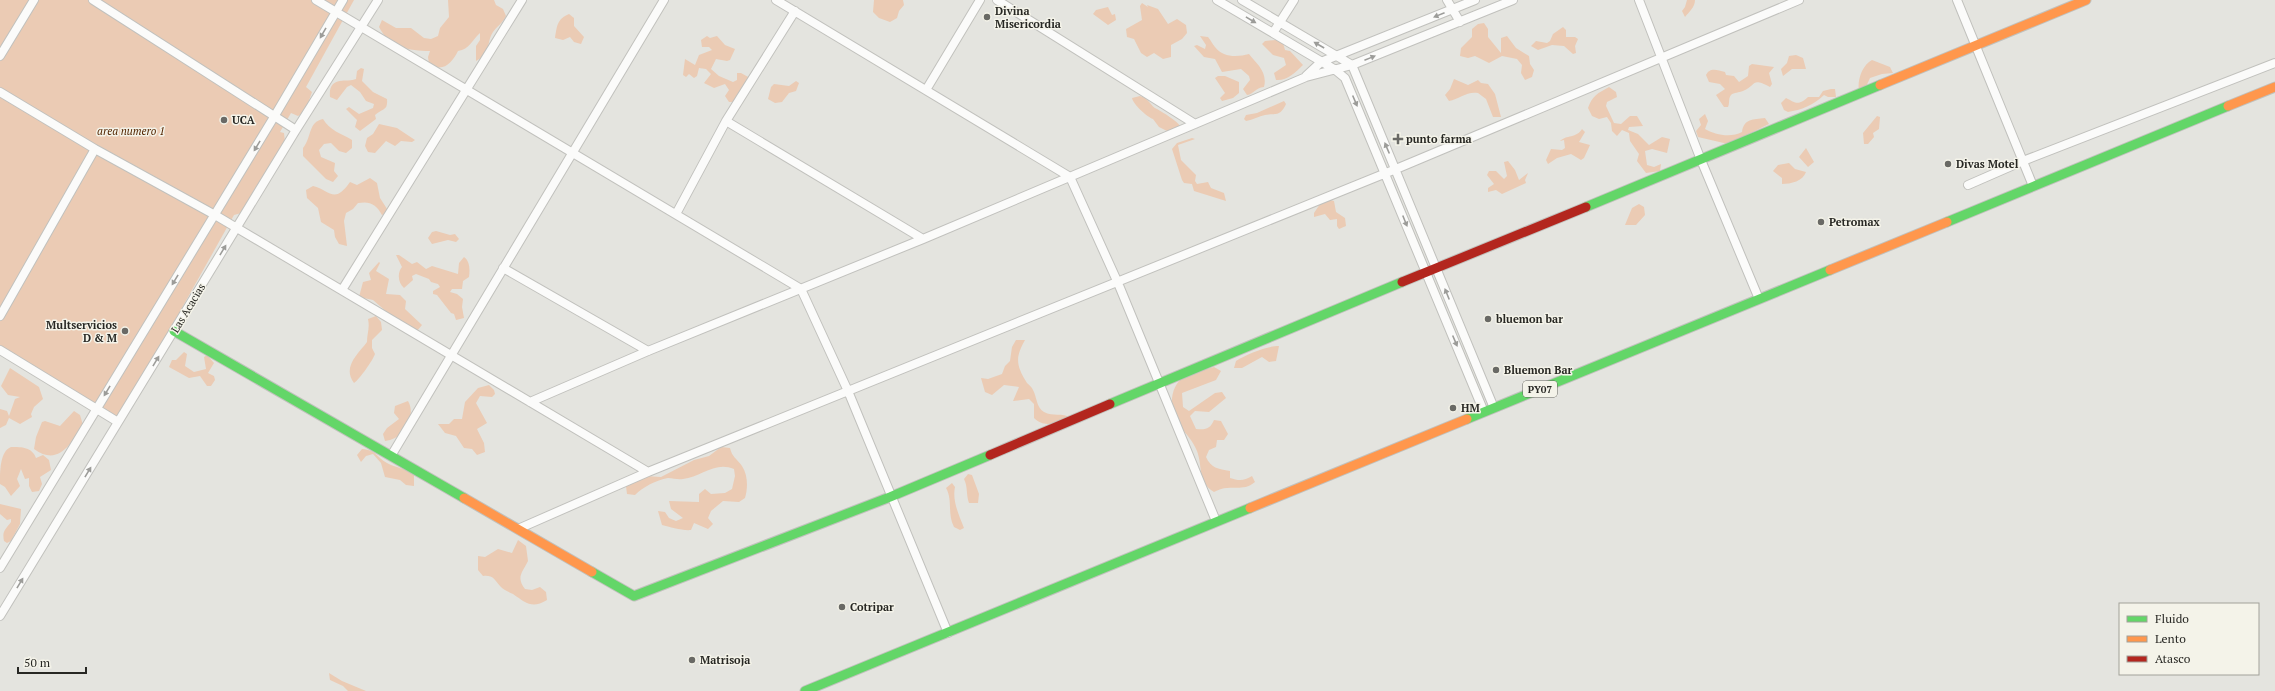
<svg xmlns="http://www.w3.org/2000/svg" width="2275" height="691" font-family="'PT Serif',serif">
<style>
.green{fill:#ebcbb4}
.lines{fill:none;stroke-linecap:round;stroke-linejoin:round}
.street-casing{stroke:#c1c1bd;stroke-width:10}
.fast-casing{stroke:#c1c1bd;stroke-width:11}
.slow-casing{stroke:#c1c1bd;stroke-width:11}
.jam-casing{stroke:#c1c1bd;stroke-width:11}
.street{stroke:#fbfbfa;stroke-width:8}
.fast{stroke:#63d668;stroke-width:9}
.slow{stroke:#ff974d;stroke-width:9}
.jam{stroke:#b3261e;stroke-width:9}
.oneway{fill:#9c9c99}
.poi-dot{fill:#696965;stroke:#f4f3e9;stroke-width:1.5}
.labels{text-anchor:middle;stroke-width:3;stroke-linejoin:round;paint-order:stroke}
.shield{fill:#f4f3e9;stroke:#64645e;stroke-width:1}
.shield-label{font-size:10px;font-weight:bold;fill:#272723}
.poi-label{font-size:11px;font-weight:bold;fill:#272723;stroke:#f4f3e9;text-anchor:start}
.park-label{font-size:11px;font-style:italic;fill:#532500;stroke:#f4f3e9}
.street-label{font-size:11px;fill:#272723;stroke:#f4f3e9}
</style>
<rect width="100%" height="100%" fill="#e4e4df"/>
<path class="green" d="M0,0H354L306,87L312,92L305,112L298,116L291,113L280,132L284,133L285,142L254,190L245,212L234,215L118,422L0,350Z
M448,0H494L496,5L503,9L506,16C503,23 497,26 493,32C485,45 493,52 476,61V46L480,40V33C471,41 470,49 458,51C452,63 443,73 429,64L428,57L430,51C409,51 389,47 379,27L382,20L396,28H411L424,38L431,39L438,36L440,28L449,17Z
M874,0H903L904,5L899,11L897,18L890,22L879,18L873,12Z
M1687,0H1695C1695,7 1689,12 1685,17L1682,11L1685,7Z
M1142,3L1148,7L1147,5L1158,9L1168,24L1177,19L1186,25L1187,33L1182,39L1171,45V57L1163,59L1154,53L1147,57L1141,53L1134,39L1127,37L1126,29L1142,20L1140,6Z
M1108,7L1112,15L1115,14L1116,20L1108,25L1093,14L1096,10Z
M569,14L574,18V26L584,37L581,44L574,42L570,37L563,40L555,38C557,26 557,19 569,14Z
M1484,23L1488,29V37L1501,53V38L1507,36L1516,48L1529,56L1530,64L1534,70L1532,77L1525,80L1521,73L1522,65L1517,59L1502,56L1489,63L1475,56L1468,58L1460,56L1461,48L1472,37V29L1478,24Z
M1563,27L1566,30V37H1575L1578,39L1575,46L1576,53L1573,54L1564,46L1552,45L1538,50L1531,46L1536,41L1547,43L1550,41L1553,34Z
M707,36L710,38L717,36L725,45L735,49L730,60L727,61L716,59L711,69L719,76L733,82L737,80V73H741L750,78L733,102H729L725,96L729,90L725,84L714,88L704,83L711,74L706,69L699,68L697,76L694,78L689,74L686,77L683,75L685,59L695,65L699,55L712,50L709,47H702L701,40Z
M1200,36L1208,37C1211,40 1212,44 1215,47C1223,58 1238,57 1249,54C1256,63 1268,72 1264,87C1255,88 1254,94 1247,95L1243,89L1250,80L1249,76L1241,69L1222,72L1215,59L1204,57L1194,46L1197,45L1205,49L1206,45Z
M1276,40L1283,43L1285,50L1290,51L1303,65C1295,73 1287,81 1276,80L1274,73L1286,65L1284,58L1273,55L1262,44L1265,41Z
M1796,55L1803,58L1806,69H1792L1783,76L1781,69L1787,63L1789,56Z
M1872,60L1890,67L1893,73L1882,74L1870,78L1864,91H1859C1857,81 1862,65 1872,60Z
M1752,64L1774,67L1769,73L1772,84L1770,87C1751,77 1757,85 1743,91C1739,93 1734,92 1731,95C1728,99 1730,103 1728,107H1724L1716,95L1725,89L1720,84L1709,82L1706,75C1710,67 1717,70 1725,72L1726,75L1734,76L1739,82L1748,76L1749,66Z
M361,68L364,69L362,81L373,92L387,99C388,111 383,108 375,115L376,119L360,131L355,127L357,120L346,109L349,107L359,114L373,108L374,104L366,101L360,92L351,85L347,87L337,100L330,97C328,75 347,83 356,79L357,71Z
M1218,76H1225L1239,82V93L1233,98L1222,101L1220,98L1225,93L1215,78Z
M1454,79L1468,85L1478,80L1481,83L1488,84L1495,94L1501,117H1493L1486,99L1478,93C1467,91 1459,99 1449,101L1445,95L1450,89Z
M796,81L799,83L796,91L789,93L782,102L775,103L768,99L771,87L774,84L789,86Z
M1609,87L1616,92L1617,97L1607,102L1606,106L1614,123L1621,124L1630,116H1637L1643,126L1629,127L1628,130L1638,134L1649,145L1662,137L1670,139L1667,153L1652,149L1645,151L1647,165L1654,167L1661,164L1660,171L1646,173L1637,161L1639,154L1630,141L1629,133L1622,130L1617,136L1612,131L1611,123L1607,117L1599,119L1592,116L1588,108C1592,96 1598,93 1609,87Z
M1831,89H1835L1836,97H1828L1824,95C1814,105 1801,110 1788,112L1784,110L1781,103L1786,98C1796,103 1798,106 1808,97H1819L1823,91Z
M1140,96C1149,98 1151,107 1157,109C1164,113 1177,121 1180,126L1167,131L1159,127L1153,119C1147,117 1133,104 1132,98Z
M1284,101L1286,104C1280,117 1276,113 1265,115C1259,116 1253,120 1246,121L1244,119L1246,115L1257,113Z
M1705,114L1708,121L1705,129C1715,135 1731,138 1742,132C1744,118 1753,120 1765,118L1769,124L1728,144L1698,137L1696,131L1701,125L1699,119Z
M1877,116L1880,117L1879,129L1873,133L1874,137L1868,144H1864L1863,133Z
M323,119C330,131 341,133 352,140V148L346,153L339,151L331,143L324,144L319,150L321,157L335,163L334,171L338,176L333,182L326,179L303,156V148C312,137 308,122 323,119Z
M379,124L397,128L415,140L412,142L401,141L395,146L386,141L375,153L368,152L365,146L367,138L373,134Z
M1582,129L1585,132L1579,142L1590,145L1584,158L1581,160L1571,154L1557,158L1548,164L1546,160L1551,149L1562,150L1565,148L1564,140L1560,141C1566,135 1577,138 1582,129Z
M1192,138L1195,139L1178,145L1181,160L1196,175L1195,181L1197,184L1208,182L1211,188L1224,193L1226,201L1194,191L1192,184L1184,183L1182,180L1172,149L1177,143Z
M1806,148L1814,162L1808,167L1799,157Z
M1508,161L1515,170L1519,180L1528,173L1525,180L1526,183L1502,194L1496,190L1488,192V188L1494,184L1487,175L1489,171H1496L1504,179L1507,176L1504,162Z
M1789,163L1795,169L1806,172C1803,181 1791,184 1782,184V178L1773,171L1778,165Z
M370,178L377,183L380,198L389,212L382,215C376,204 370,201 358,203L353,209L346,213L344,221L347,246L339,244L335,237L334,230L321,222L318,208L307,198L306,190L313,186C330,190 334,205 350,182L357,185Z
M1330,200L1334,201L1336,212L1345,218L1346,226L1339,229L1337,226V219L1330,220L1325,214L1314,217V213L1320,204Z
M1639,204L1644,207L1645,215L1636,225H1625L1632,208Z
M436,231L450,235L455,234L459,239L456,242L448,240L432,244L428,238L432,232Z
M396,255H399L412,264L417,262L426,269L432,266L458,274L459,263L464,257C470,261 470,270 469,277L463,281L462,289H452L450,292L457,294L463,299L462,307L464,318L456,320L454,314L451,313L437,295L433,294V291L440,287L438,284L431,282L429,279L416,274L412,276L413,280L404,288C398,283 397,273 402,267Z
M379,262L380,263L376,271L389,279L386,294L400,295L406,301L405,309L422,325L417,331L396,320L373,300L359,297L363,282L371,280L369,273Z
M376,316L381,322L382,330L372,340V348L375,354C373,360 359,380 354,383C342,367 358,354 367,342C367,333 370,328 368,319Z
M1016,340H1025C1015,358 1016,365 1027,383C1029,385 1032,387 1033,390C1037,397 1036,407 1044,412C1053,417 1062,412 1071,418C1057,422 1045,429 1034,418V404L1029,399L1013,401L1019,387L1004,385L992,395L985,392L981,378L988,379L1002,374L1005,366L1010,361L1012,347Z
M1279,346L1276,361L1269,362L1262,357L1242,368H1234L1236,361C1247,354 1267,346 1279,346Z
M184,352L187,354L185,366L194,372L206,369L204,357L207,355L214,363L208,373L214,376L215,380L211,386H207L200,376L189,378L169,367L172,360H176Z
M1214,367L1221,371L1216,380L1182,393L1183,407L1189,411L1215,393L1222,392L1226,398L1209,412L1195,411L1190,416L1196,429C1206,430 1210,429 1214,420L1221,421L1228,434L1224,440H1217L1216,447L1209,450L1206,457C1211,468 1218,469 1230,471V478C1239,481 1244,481 1252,476L1255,482C1245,490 1238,487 1227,488C1223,488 1218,490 1214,492C1197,482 1203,467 1197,451C1193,441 1186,434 1180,426C1169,411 1168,387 1185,376C1192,371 1206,370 1214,367Z
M10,368L39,387L43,399L34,407L31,414L32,417L20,424L9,418L6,425L0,428V409L7,411L9,416L15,399L20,397L8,395L1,386Z
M489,385L494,390L495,394L492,397L480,396L476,403L487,423L477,429L484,443L485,452L477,455L472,449L464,448L456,436L445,433L438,424H449L454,419H462L465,402L478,388Z
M408,401C417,416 403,440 385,441L383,434L387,428L399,419L394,413L395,406Z
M74,411L80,415L83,425C71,443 59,467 34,449L36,437L42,422L45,421L60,426Z
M11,447C22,447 32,447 36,458L43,455L49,460L51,470L40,477L42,484L39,491L32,492L29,486V478L25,479L21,469L17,479L20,486L11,496L5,487L0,484C0,471 0,451 11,447Z
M721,447L730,448C732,457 737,459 742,466C748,475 748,488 745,498L739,502L723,501L711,511L708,518L713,524L708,529L694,523L691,530C683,531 670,527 662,525L658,511L665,512L669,518L676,521L683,518L671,509L669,501L699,502V494L705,489L711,494L725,493L732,489L735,476L734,469C715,461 701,477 683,479C678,480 673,478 668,478C656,480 643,487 635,495L627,494L626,486L645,476L661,477L694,460L709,456Z
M362,449C377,450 376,457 387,463C396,468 405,468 414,474V486L406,485L400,480L385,477L381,463L373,454L366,456L361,462L357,455Z
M968,474L972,475L979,494L978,503H969C966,495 968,487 964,479Z
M952,483L955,487C952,501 959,515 964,528L960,530L954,527C947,514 953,500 946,488Z
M0,504L21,509L20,524L11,541L7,543L4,541C2,531 5,530 11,522V519L7,520L0,514Z
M518,540L526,546L528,561C522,573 516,577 525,589L532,590L540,587L546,592L547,600C532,609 526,603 513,594C509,592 503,590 500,586C494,579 493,575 483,576L478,570V556L485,557L498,549L512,553Z
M329,673L342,681L366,691H348L343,686L330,680Z"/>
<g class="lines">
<g class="street-casing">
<path id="street" d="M93,0L296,130
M316,0L801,289L848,391L948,633
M776,0L1070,177L1118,283L1216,521
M997,0L1195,124
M1217,0L1334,69L1345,78L1484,412
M1242,0L1352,65L1494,408
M1447,0L1460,22
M1639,0L1701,160L1759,299
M1957,0L2033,186
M1273,33L1294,0
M0,56L34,0
M1306,76L1321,62L1475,0
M926,90L980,0
M0,92L95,149L215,215L648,472
M726,121L923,239
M1968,185L2023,161L2275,63
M676,214L726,121L795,11
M503,268L648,351
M342,290L522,0
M0,316L95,149
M0,350L118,422
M530,402L648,351L923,239L1306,77L1352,65L1513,0
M391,456L664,0
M518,529L648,472L1396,169L1799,0
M0,568L274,117L343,0
M0,616L296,130L378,0"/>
</g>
<g class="fast-casing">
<path id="fast" d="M1586,207L1880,85
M1947,222L2228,106
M174,331L464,498
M1110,404L1402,282
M1467,419L1830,270
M592,572L634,596L890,497L990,455
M805,691L1250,508"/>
</g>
<g class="slow-casing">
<path id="slow" d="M1880,85L2086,0
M2228,106L2275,87
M1830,270L1947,222
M464,498L592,572
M1250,508L1467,419"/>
</g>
<g class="jam-casing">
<path id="jam" d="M1402,282L1586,207
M990,455L1110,404"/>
</g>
<use href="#street" class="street"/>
<use href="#fast" class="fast"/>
<use href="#slow" class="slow"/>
<use href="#jam" class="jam"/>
</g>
<defs><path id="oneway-solid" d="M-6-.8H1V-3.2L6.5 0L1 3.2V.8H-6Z"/></defs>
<g class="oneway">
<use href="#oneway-solid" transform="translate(1439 15) rotate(158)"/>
<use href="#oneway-solid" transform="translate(1251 20) rotate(31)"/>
<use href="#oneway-solid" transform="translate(323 33) rotate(120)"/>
<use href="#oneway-solid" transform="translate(1319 45) rotate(-150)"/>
<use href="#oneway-solid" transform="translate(1370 58) rotate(-22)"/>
<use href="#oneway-solid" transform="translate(1355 101) rotate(67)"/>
<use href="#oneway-solid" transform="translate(257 146) rotate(121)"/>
<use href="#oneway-solid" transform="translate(1387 148) rotate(-113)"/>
<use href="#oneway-solid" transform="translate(1405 221) rotate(68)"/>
<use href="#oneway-solid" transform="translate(223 250) rotate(-59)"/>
<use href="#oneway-solid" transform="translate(175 280) rotate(121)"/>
<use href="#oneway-solid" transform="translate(1447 294) rotate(-112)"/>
<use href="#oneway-solid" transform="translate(1455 341) rotate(67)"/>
<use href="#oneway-solid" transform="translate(156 361) rotate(-59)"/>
<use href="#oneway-solid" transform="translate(107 391) rotate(121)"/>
<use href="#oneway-solid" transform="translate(88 472) rotate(-59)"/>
<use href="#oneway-solid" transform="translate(20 583) rotate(-59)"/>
</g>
<g class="poi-dot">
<circle cx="987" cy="17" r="4"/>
<circle cx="224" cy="120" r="4"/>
<path d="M1396 133h4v4h4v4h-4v4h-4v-4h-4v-4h4z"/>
<circle cx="1948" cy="164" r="4"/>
<circle cx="1821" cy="222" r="4"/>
<circle cx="1488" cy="319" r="4"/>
<circle cx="125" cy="331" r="4"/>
<circle cx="1496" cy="370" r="4"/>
<circle cx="1453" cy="408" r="4"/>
<circle cx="842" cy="607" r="4"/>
<circle cx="692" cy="660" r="4"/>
</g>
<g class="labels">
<rect class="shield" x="1523" y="381" width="34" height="16" rx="3"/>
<g class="shield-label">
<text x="1540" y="393">PY07</text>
</g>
<g class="poi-label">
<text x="995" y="15">Divina<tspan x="995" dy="13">Misericordia</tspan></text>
<text x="232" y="124">UCA</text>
<text x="1406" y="143">punto farma</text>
<text x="1956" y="168">Divas Motel</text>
<text x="1829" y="226">Petromax</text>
<text x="1496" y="323">bluemon bar</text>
<text x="117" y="329" text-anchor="end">Multservicios<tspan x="117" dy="13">D &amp; M</tspan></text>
<text x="1504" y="374">Bluemon Bar</text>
<text x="1461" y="412">HM</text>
<text x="850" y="611">Cotripar</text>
<text x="700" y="664">Matrisoja</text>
</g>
<g class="park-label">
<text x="131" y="135">area numero 1</text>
</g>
<g class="street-label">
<text transform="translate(188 308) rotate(-59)" y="4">Las Acacias</text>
</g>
</g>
<rect x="2119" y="603" width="140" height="72" fill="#f4f3e9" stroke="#a2a19a"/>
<rect x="2127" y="616" width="20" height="6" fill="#63d668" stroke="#a2a19a"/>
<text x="2155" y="623" font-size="12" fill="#272723">Fluido</text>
<rect x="2127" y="636" width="20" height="6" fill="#ff974d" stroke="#a2a19a"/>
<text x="2155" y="643" font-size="12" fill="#272723">Lento</text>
<rect x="2127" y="656" width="20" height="6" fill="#b3261e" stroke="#a2a19a"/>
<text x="2155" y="663" font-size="12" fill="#272723">Atasco</text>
<path d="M18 667v6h68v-6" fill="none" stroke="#272723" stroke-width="2"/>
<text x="24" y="667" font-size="12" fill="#272723" stroke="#f4f3e9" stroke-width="3" paint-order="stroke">50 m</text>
</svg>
